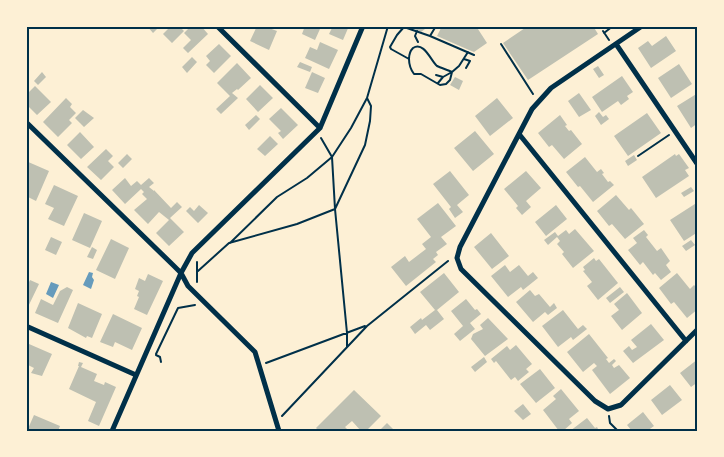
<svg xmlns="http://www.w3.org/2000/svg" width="724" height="457" font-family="'Fira Sans Condensed',sans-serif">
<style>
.water{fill:#669bbc}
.building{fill:#bec0b2}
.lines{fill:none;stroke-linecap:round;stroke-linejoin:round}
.path{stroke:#003049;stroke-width:2}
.minor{stroke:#003049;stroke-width:5}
.neatline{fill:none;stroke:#003049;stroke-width:2}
</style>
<rect width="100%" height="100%" fill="#fdf0d5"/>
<path class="water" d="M89,272L93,273L92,277L94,280L91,289L83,285Z
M51,282L59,285L53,298L46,294Z"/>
<path class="building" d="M147,26H160L153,33Z
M171,26H179L184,31L172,43L163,34Z
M191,26H201L208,34L188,53L183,48L191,40L184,33Z
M257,26H270L269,28L277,31L269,50L250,41Z
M305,26H315L320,29L315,40L302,34Z
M333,26H349L343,40L329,34Z
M408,26H429L421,32Z
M442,26H476L487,43L474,52L469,50L437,36Z
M528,26H593L598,34L528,80L503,43Z
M666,36L676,51L651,68L638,48L648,41L652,46Z
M320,42L338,50L329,69L305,58L310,47L317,50Z
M219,44L231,56L214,73L206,65L210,61L206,56Z
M192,57L197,62L187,73L182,67Z
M300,62L312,67L310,72L297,67Z
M237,63L251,78L238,90L237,89L232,93L238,98L221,114L216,109L230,96L217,83Z
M679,64L692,84L671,98L658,78Z
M598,66L604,75L599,78L593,69Z
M42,72L46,77L38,85L34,81Z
M312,72L325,78L318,93L305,88Z
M622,76L633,92L627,96L629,99L621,105L618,101L602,112L592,97Z
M455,77L463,81L459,90L450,85Z
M260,85L273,98L258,112L246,99Z
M35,86L51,102L37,115L26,104V95Z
M579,93L591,110L579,117L568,101Z
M698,93V123L691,128L677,106Z
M66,98L72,104L70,107L76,113L69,120L72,123L58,137L43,122Z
M497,98L513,118L490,136L475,116Z
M281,108L298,125L283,139L278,133L281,131L269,119Z
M83,110L94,118L84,127L75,118Z
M599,112L603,117L606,115L609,119L601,125L595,116Z
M647,113L661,133L628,156L614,136Z
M256,115L260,119L249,130L245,125Z
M560,115L567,125L565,126L569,131L571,130L582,144L564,159L552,145L549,147L538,133Z
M475,131L494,154L473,171L454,148Z
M80,132L94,147L81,159L67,145Z
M270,136L278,144L265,156L257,149Z
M106,149L113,156L108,161L114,167L101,180L87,167Z
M127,154L132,159L123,168L118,163Z
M675,154L676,156L679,154L689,168L685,170L689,176L656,198L642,177Z
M634,155L637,160L628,166L625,161Z
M585,157L597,172L601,169L604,173L602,174L608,182L610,181L614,185L593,202L580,186L578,187L566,172Z
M26,161L49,171L36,201L26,196Z
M450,171L469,195L457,205L463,212L455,218L449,209L451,207L433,184Z
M526,171L541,188L526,201L531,207L522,215L516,208L518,206L504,189Z
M125,178L131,186L137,181L141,185L149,178L154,183L149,187L154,191V190L171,208L177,202L182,207L170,218L184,232L169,246L156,233L169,220L159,212L148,224L134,210L147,199L142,194L144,192L141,189L125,204L112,190Z
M54,185L78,196L64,226L48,219L54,208L45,204Z
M691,187L694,191L684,197L681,193Z
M616,195L629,210L631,208L644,224L625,239L612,224L609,226L597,211Z
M698,202V232L684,241L670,220Z
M438,203L456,226L441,237L447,244L436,252L438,255L433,259L436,262L406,286L391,267L405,256L409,262L426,249L422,244L431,237L417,219Z
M199,205L208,213L198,223L186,211L190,207L194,211Z
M556,205L567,219L546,236L535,222Z
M84,213L102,221L90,248L72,240Z
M575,229L594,251L573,268L562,254L564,252L557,244L560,241L557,237L548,245L544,240L555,232L558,236L566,230L569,234Z
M644,230L648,235L646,237L657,251L661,248L670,261L666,265L671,272L661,280L655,273L653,275L643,262L640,265L628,250L637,243L633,238Z
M491,233L509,256L492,269L474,247Z
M51,237L62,242L56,255L45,250Z
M111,239L129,248L115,279L96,270Z
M691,240L695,245L686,251L682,246Z
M92,247L97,250L93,259L87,257Z
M594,258L596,261L599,259L618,283L598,300L587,286L592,282L583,271L585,270L583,267Z
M505,265L510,272L519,265L528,276L533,272L538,278L523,290L521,287L508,297L491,276Z
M444,273L459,292L437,310L444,319L430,330L426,325L415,334L410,327L421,318L422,320L435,310L420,292Z
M677,273L690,289L694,285L698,289V309L687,318L674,302L671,304L659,288Z
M148,274L163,281L147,315L134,309L139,297L137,296L139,291L135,289L139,278L145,281Z
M30,280L39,284L26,311V288Z
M67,287L73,290L58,323L35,313L41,299L53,305L60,291Z
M620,287L624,292L610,303L606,298Z
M530,290L535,296L539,294L550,307L554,303L557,308L548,315L545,312L533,322L516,302Z
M627,293L642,313L622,330L611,316L619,310L614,304Z
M466,299L475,310L477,309L481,314L470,323L475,329L460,341L454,334L463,326L451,311Z
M78,303L102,314L92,338L87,336L86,338L68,328Z
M563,310L578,329L583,325L587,329L573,340L571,337L558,347L542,326Z
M113,314L142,328L132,350L115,342L113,347L100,342Z
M488,318L508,339L485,356L471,339L473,334L483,329L480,325Z
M651,324L664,340L633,363L623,351L629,346L632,350L637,347L631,340Z
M589,334L608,358L606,359L609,363L614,359L616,361L612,365L614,368L619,365L630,378L610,394L592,370L597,366L594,363L583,372L567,352Z
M29,344L52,354L42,376L31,373L34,368L26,364V349Z
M516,345L532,364L526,369L529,372L518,381L515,377L511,380L496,361L494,363L491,359L507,346L510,350Z
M484,357L487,362L475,372L471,367Z
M698,359V382L691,387L680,373Z
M79,362L83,363L81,367L97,374L94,381L104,385L105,382L116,387L99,426L88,421L96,402L69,389L79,366H78Z
M540,369L555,388L536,403L520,384Z
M670,385L682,400L662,415L651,400Z
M561,389L579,411L569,419L572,423L563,431H559L543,410L556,399L553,396Z
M354,390L381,416L366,431H361L352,421L345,427L349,431H319L316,428Z
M523,404L531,414L523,420L514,411Z
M643,412L654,426L647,431H632L627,425Z
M34,415L60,426L58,431H27Z
M587,418L595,428L597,427L599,431H570Z
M387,423L395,431H379Z"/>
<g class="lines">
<path class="path" d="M417,31L415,36L418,42
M603,31L609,40
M604,33L613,26
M430,36L474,55
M501,44L533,94
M409,59L391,49L390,47L397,35L404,27L430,36L436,26
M464,59L470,61L466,68
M452,72C448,70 441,68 437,66C431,61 424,41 413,48C410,51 409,55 409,59C409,65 411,70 414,74H421L440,85L446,84L450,80L452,72L459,66L468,52
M436,75L443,77
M438,83L443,77L452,72
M638,156L669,135
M230,243L277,197L307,178L332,157L351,128L367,98
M198,271L229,243L297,224L335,209L332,157L321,138
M197,282V262
M347,347V333L335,209L365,145L370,121L371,106L367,98L388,26
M156,354L178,308L195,305
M156,355L160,357L161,362
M266,363L365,326
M282,416L367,326L448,261
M609,416L610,423L618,431"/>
<path class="minor" d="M217,26L320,128
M642,26L551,88L532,109L460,247L457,258L461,269L595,401L608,409L621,405L698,329
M616,44L698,165
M26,122L174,266L181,273L188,286L255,352L279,431
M519,134L686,341
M26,326L136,375
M112,431L181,273L192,253L320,128L363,26"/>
</g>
<rect width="724" height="457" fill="none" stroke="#fdf0d5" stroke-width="55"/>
<rect x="28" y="28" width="668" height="402" class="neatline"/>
</svg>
